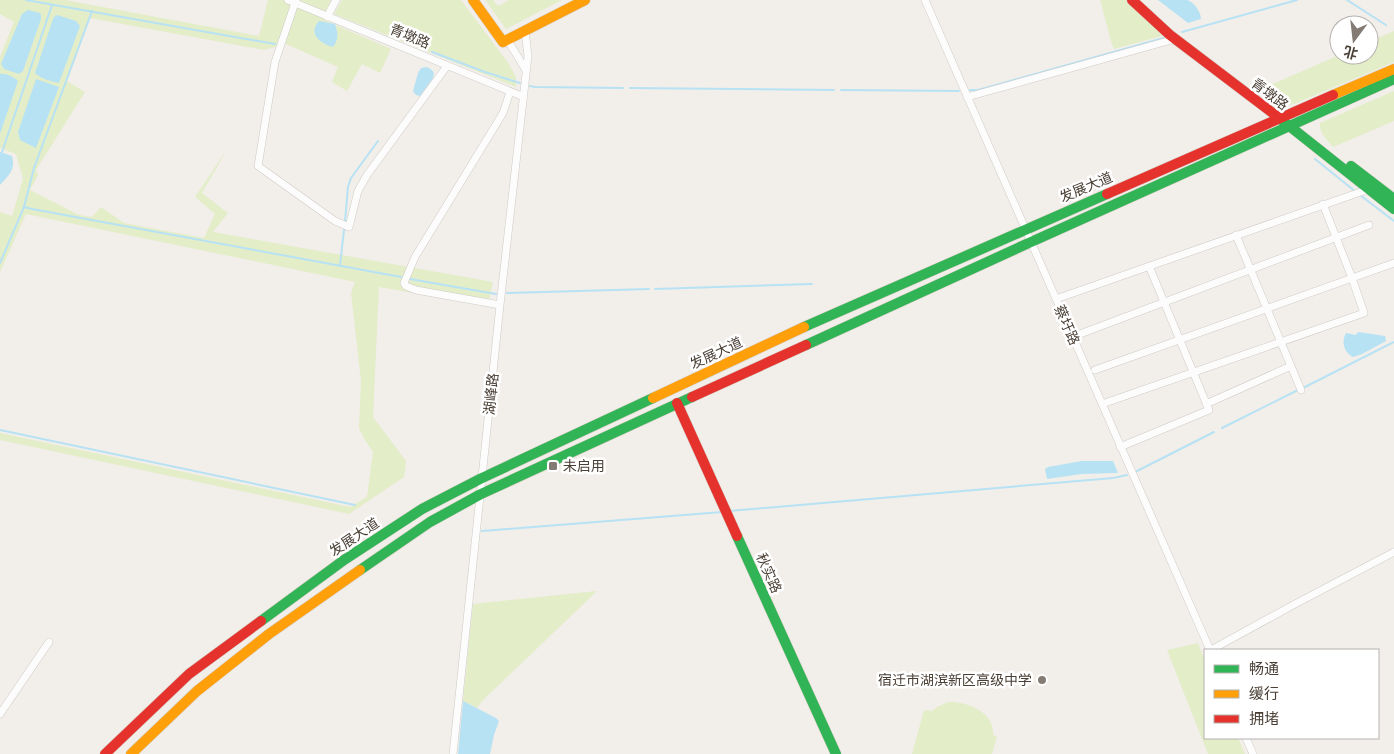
<svg xmlns="http://www.w3.org/2000/svg" width="1394" height="754" font-family="Cabin,'Noto Sans SC',sans-serif">
<style>
.green{fill:#e3edc8}
.water{fill:#b7e2f4}
.lines{fill:none;stroke-linecap:round;stroke-linejoin:round}
.stream{stroke:#b7e2f4;stroke-width:2}
.street-casing{stroke:#cfcbc6;stroke-width:8}
.fast-casing{stroke:#d4ccc2;stroke-width:11}
.slow-casing{stroke:#d4ccc2;stroke-width:11}
.jam-casing{stroke:#d4ccc2;stroke-width:11}
.street{stroke:#fdfcfc;stroke-width:7}
.fast{stroke:#30b455;stroke-width:10}
.slow{stroke:#ff9f0a;stroke-width:10}
.jam{stroke:#e5322d;stroke-width:10}
.poi-dot{fill:#847c74;stroke:#fff;stroke-width:2}
.labels{text-anchor:middle;stroke-width:5;stroke-linejoin:round;paint-order:stroke}
.street-label{font-size:14px;fill:#493f35;stroke:#fff}
.poi-label{font-size:14px;fill:#493f35;stroke:#fff;text-anchor:start}
</style>
<rect width="100%" height="100%" fill="#f2eeea"/>
<path class="green" d="M0,0H65L259,36L268,0H331L322,19L391,49L380,73L362,64L347,91L332,82L338,67L286,44L264,50L90,18L67,81L85,92L36,170L38,175L30,190L79,215L92,217L101,207L124,223L204,238L215,214L195,197L228,148L202,193L228,213L213,232L493,282L488,306L379,287L373,417L406,461L404,477L349,514L0,440V433L350,507L367,497L373,452L365,440L359,428L361,381L351,293L355,282L26,214L0,272V212L12,216L23,179L16,154L0,148V57L14,22L0,14Z
M342,0H461L509,64L516,77V87L334,14Z
M485,0H493L498,6L509,0H562L506,29Z
M1100,0H1128L1166,35L1114,49L1111,41Z
M1394,31V62L1294,104C1278,108 1271,99 1259,90L1339,55H1369V42Z
M1394,91V121L1333,147C1327,140 1319,133 1320,123Z
M597,591L482,701L477,708L463,701L473,604Z
M1198,643L1205,661V738H1238L1245,754H1208L1167,650Z
M948,702C967,701 995,712 993,735L997,737L992,754H912L924,710L932,711L937,707Z"/>
<path class="water" d="M1158,0C1164,0 1182,0 1187,0C1194,2 1201,12 1201,19L1188,23Z
M28,10L40,13L41,15V19L23,71L19,74L4,69L1,64L22,14Z
M57,15L76,21L80,26L59,83C50,81 41,79 35,73L53,19L55,16Z
M319,21L335,24C338,33 339,39 333,47C321,44 307,34 319,21Z
M427,67L432,70L434,73L433,78L420,96L416,95L413,91L418,73L421,68Z
M0,74C5,73 14,77 18,81L0,134Z
M36,79L59,87L36,148L20,140L18,132Z
M0,152L12,156C16,170 8,176 0,185Z
M1358,332L1385,336L1386,341L1362,354L1353,357C1344,352 1341,342 1346,333L1356,335Z
M1082,461H1113L1118,473L1081,474L1047,479L1045,469L1048,467Z
M463,701L496,718L499,721L494,735L490,754H458Z"/>
<g class="lines">
<path class="stream" d="M26,0L275,44
M1347,0L1386,25
M1182,32L1297,0
M432,52L485,72L520,83
M530,86L535,87L623,88
M630,88L834,90
M841,90L959,91
M970,90H978L1167,37
M0,158L52,5
M1315,159L1356,192
M1360,195L1394,221
M24,207L32,209L401,277
M345,221L348,187L351,178L378,141
M0,263L24,207L34,168L92,11
M340,265L344,230
M410,279L496,294
M655,289L812,284
M507,293L649,289
M1305,387L1394,342
M1222,428L1296,391
M0,430L355,505
M1137,471L1214,432
M729,511L1113,478L1127,475
M482,531L722,512"/>
<g class="street-casing">
<path id="street" d="M288,0L524,97
M296,0L275,62L258,166L335,221L349,227L358,191L367,175L447,66
M925,0L1210,650
M327,17L336,0
M507,39L524,67L526,71
M967,97L1175,39
M1236,235L1301,390
M1056,299L1369,189
M500,305L416,290L406,286L404,283L415,257L503,113L510,92
M1072,337L1369,225
M1095,370L1394,263
M1102,404L1364,313L1352,278L1323,204
M1206,404L1291,366
M1120,447L1209,410L1149,266
M1211,650L1295,604L1394,552
M0,714L49,642
M1246,738L1253,754
M453,754L500,305L526,74L528,56L525,30"/>
</g>
<g class="fast-casing">
<path id="fast" d="M1278,117L1394,209
M1351,166L1394,199
M804,327L1107,194
M806,345L1031,242L1394,79
M737,536L836,754
M360,570L430,522L481,494L692,397
M261,621L344,560L422,509L482,478L653,398"/>
</g>
<g class="slow-casing">
<path id="slow" d="M473,0L503,42L585,0
M1333,95L1394,69
M653,398L804,327
M131,754L197,691L269,634L360,570"/>
</g>
<g class="jam-casing">
<path id="jam" d="M1132,0L1170,35L1278,117
M1107,194L1333,95
M692,397L806,345
M677,403L737,536
M105,754L189,674L261,621"/>
</g>
<use href="#street" class="street"/>
<use href="#fast" class="fast"/>
<use href="#slow" class="slow"/>
<use href="#jam" class="jam"/>
</g>
<g class="poi-dot">
<rect x="548" y="461" width="10" height="10" rx="2.5"/>
<circle cx="1042" cy="680" r="5"/>
</g>
<g class="labels">
<g class="street-label">
<text transform="translate(410 36) rotate(22)" y="5">青墩路</text>
<text transform="translate(1270 94) rotate(37)" y="5">青墩路</text>
<text transform="translate(1086 187) rotate(-23)" y="5">发展大道</text>
<text transform="translate(1067 325) rotate(66)" y="5">蔡圩路</text>
<text transform="translate(716 353) rotate(-25)" y="5">发展大道</text>
<text transform="translate(491 394) rotate(-84)" y="5">湖峰路</text>
<text transform="translate(354 537) rotate(-34)" y="5">发展大道</text>
<text transform="translate(769 573) rotate(66)" y="5">秋实路</text>
</g>
<g class="poi-label">
<text x="563" y="471">未启用</text>
<text x="1032" y="685" text-anchor="end">宿迁市湖滨新区高级中学</text>
</g>
</g>
<rect x="1204" y="649" width="175" height="90" fill="#ffffff" stroke="#b6b2ae"/>
<rect x="1214" y="665" width="25" height="8" fill="#30b455" stroke="#b6b2ae"/>
<text x="1249" y="674" font-size="15" fill="#493f35">畅通</text>
<rect x="1214" y="690" width="25" height="8" fill="#ff9f0a" stroke="#b6b2ae"/>
<text x="1249" y="699" font-size="15" fill="#493f35">缓行</text>
<rect x="1214" y="715" width="25" height="8" fill="#e5322d" stroke="#b6b2ae"/>
<text x="1249" y="724" font-size="15" fill="#493f35">拥堵</text>
<g transform="translate(1354 40) rotate(195)"><circle r="24" fill="#ffffff" stroke="#b6b2ae"/>
<path d="M0-4L9 19L0 12L-9 19Z" fill="#847c74"/>
<text y="-8" font-size="14" font-weight="bold" text-anchor="middle" fill="#493f35">北</text>
</g>
</svg>
